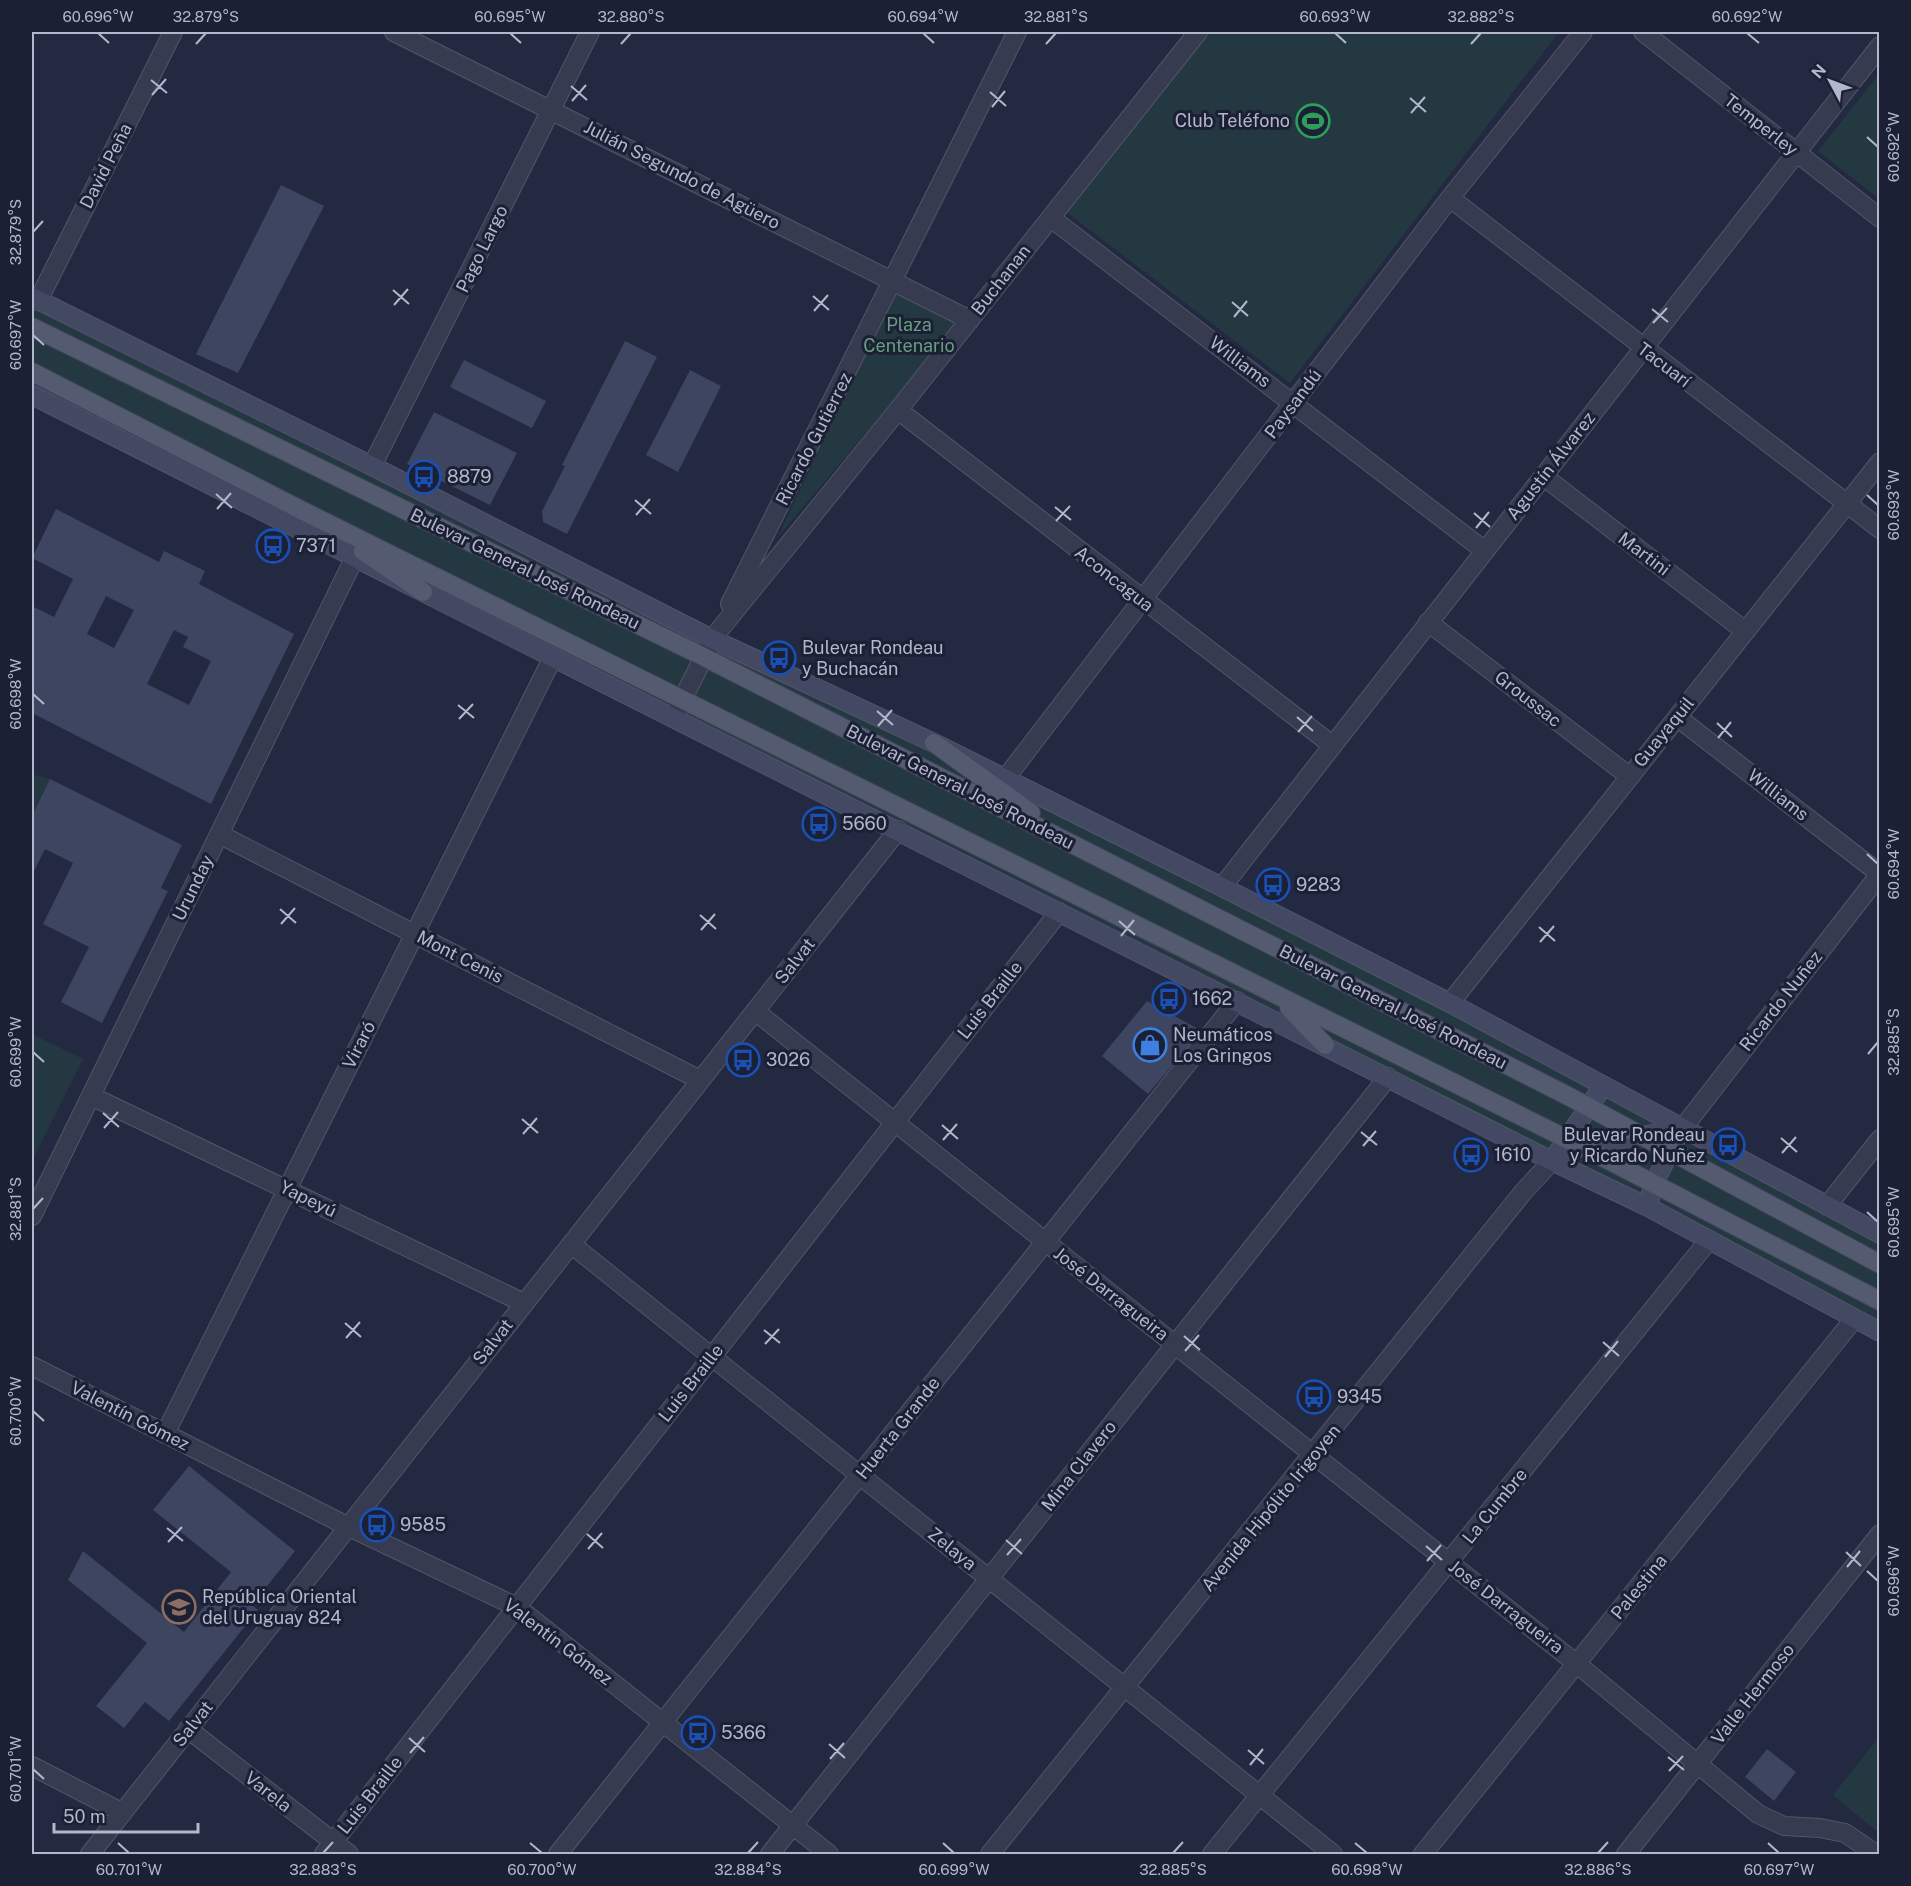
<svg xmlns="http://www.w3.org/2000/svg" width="1911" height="1886" font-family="'Public Sans',sans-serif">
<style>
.green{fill:#243841}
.building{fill:#3d4561;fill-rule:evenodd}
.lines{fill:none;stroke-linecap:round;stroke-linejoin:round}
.minor-casing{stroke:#51566b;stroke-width:20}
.tertiary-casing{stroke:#51566b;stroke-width:20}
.secondary-casing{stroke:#51566b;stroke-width:20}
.primary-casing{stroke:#3f4459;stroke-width:20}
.minor{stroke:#363b50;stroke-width:18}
.tertiary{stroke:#363b50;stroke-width:18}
.secondary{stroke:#444963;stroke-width:18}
.primary{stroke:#545a70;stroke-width:18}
.ticks{fill:none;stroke:#b2b7cb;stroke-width:2}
.labels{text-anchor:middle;stroke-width:6;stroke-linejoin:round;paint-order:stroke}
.poi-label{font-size:18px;fill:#b2b7cb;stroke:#1b2035;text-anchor:start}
.street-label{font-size:18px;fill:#b2b7cb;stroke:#1b2035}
.park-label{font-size:18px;fill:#679e7f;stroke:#1b2035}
.neatline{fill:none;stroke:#b2b7cb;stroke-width:2}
.ticks-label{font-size:15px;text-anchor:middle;fill:#b2b7cb}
</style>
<rect width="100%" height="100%" fill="#222940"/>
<path class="green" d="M1206,32H1559L1290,383L1065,211Z
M1879,74V199L1818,151Z
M896,289L961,321L777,538Z
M32,297L934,743L1879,1234V1332L32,395Z
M32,774L50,779L32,816Z
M32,1034L83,1059L32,1161Z
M1879,1737V1833L1833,1795Z"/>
<path class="building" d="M281,185L324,206L238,373L196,354Z
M625,341L657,357L567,534L543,522L542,511L565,466L562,465Z
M464,360L546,401L532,428L450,387Z
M690,370L721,386L678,472L646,455Z
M434,412L517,453L490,505L407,464Z
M56,509L159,562L164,551L205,571L199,584L294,634L211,804L32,713V606L54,617L73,579L32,558ZM106,596L134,610L114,648L87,634ZM174,630L188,637L183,647L211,661L189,705L147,684Z
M50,779L182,845L161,888L168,891L102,1023L61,1002L89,947L43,924L73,863L45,849L32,875V816Z
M1147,1001L1202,1031L1148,1094L1102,1056Z
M189,1466L295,1551L252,1605L258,1610L169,1721L145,1702L124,1728L96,1706L147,1643L68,1580L83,1551L184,1632L231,1572L153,1510Z
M1767,1749L1796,1772L1774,1801L1745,1777Z"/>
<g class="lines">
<g class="minor-casing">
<path id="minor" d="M394,32L970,320
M1643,32L1880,218
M1450,198L1880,529
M1051,218L1485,551
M38,301L173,32
M898,410L1332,745
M372,466L590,32
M1543,476L1745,631
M730,604L1017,32
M1428,622L1629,776
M712,639L898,410L1198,32
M675,714L710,645
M1677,717L1880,874
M1005,779L1450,198L1583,32
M219,834L700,1080
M1222,887L1880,46
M1450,1003L1880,462
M755,1011L1577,1664L1758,1814L1784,1826L1820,1828L1845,1833L1876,1854
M91,1096L524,1303
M1682,1129L1880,874
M1827,1206L1880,1139
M32,1216L354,559
M571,1244L1333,1854
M32,1366L347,1526L517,1607L829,1854
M165,1434L553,657
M188,1729L349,1854
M32,1766L123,1813
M90,1854L898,830
M324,1854L1059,912
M558,1854L1237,1001
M770,1854L1388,1077
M1212,1854L1709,1240
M1423,1854L1854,1319
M1626,1854L1880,1534"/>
</g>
<g class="tertiary-casing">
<path id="tertiary" d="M990,1854L1524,1191L1552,1161"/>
</g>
<g class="secondary-casing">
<path id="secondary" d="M32,297L372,466L712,639L934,743L1222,887L1450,1003L1880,1234
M32,395L1552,1161L1648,1207L1880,1332
M1558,1152L1603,1086
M1552,1161L1581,1146L1682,1129
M1648,1207L1653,1185L1677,1138"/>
</g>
<g class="primary-casing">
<path id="primary" d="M32,327L704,657L1568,1096L1880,1264
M32,372L301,510L1581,1146L1880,1301
M363,551L423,592
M934,743L1031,813
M1289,1008L1325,1045"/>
</g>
<use href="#minor" class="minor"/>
<use href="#tertiary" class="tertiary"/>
<use href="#secondary" class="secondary"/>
<use href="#primary" class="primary"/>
</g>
<path class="ticks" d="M98,33L109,43M510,33L521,43M923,33L934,43M1335,33L1346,43M1747,33L1759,43M196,44L206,33M621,44L631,33M1046,44L1056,33M1471,44L1481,33M151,80L167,93M571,86L587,100M990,92L1006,106M152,95L166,79M1410,98L1426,112M572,101L586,85M992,107L1005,91M1411,113L1425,97M1867,137L1878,147M33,232L43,221M393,290L409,304M813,296L829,310M1232,302L1248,316M394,305L408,289M1652,309L1668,322M814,311L828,295M1234,317L1247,301M1653,323L1667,308M33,335L44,345M216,494L232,508M1867,495L1878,505M635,500L651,514M1055,507L1071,520M217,509L231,493M1474,513L1490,527M636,515L650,499M1056,521L1070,506M1476,528L1489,512M33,694L44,704M458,705L474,718M877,711L893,725M1297,717L1313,731M459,719L473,704M1717,723L1732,737M878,726L892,710M1298,732L1312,716M1718,738L1731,722M1867,854L1878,864M280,909L296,923M700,915L716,929M1119,921L1135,935M281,924L295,908M1539,927L1555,941M701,930L715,914M1121,936L1134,920M1540,942L1554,926M33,1052L44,1062M1868,1054L1878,1042M103,1113L119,1127M522,1119L538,1133M942,1125L958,1139M104,1128L118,1112M1361,1132L1377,1145M523,1134L537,1118M1781,1138L1797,1152M943,1140L957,1124M1363,1146L1376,1131M1782,1153L1796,1137M33,1209L43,1198M1867,1212L1878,1222M345,1323L361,1337M764,1330L780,1343M1184,1336L1200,1350M346,1338L360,1322M1603,1342L1619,1356M765,1344L779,1329M1185,1351L1199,1335M1605,1357L1618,1341M33,1411L44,1421M167,1528L183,1541M587,1534L603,1548M1006,1540L1022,1554M168,1542L182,1527M1426,1546L1442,1560M588,1549L602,1533M1846,1552L1861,1566M1007,1555L1021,1539M1427,1561L1441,1545M1847,1567L1860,1551M1867,1571L1878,1581M409,1738L425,1752M829,1744L845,1758M1248,1750L1264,1764M410,1753L424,1737M1668,1757L1684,1770M830,1759L844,1743M1250,1765L1263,1749M33,1769L44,1779M1669,1771L1683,1756M118,1843L129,1853M530,1843L542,1853M943,1843L954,1853M1355,1843L1367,1853M1768,1843L1779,1853M323,1853L333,1842M748,1853L758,1842M1173,1853L1183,1842M1598,1853L1608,1842"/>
<defs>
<g id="stadium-ring" transform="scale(1.725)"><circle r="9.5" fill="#1b2035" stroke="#2e9e5b" stroke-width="1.5"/><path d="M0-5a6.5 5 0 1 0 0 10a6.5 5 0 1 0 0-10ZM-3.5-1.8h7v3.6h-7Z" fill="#2e9e5b"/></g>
<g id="bus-ring" transform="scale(1.725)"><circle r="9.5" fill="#1b2035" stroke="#1a4fb4" stroke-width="1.5"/><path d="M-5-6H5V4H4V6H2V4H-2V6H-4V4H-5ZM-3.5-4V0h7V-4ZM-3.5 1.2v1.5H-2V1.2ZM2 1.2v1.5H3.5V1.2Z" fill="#1a4fb4"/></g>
<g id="shop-ring" transform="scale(1.725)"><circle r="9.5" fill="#1b2035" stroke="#3f7fe0" stroke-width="1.5"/><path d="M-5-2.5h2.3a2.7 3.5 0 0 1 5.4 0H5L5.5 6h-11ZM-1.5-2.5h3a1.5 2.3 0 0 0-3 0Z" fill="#3f7fe0"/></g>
<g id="school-ring" transform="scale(1.725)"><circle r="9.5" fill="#1b2035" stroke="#8d6e63" stroke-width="1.5"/><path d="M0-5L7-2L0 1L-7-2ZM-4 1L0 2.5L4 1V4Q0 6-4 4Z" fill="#8d6e63"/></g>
</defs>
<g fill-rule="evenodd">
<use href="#stadium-ring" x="1313" y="121"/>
<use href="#bus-ring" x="424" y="477"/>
<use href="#bus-ring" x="273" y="546"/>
<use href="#bus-ring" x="779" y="658"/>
<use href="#bus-ring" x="819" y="824"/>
<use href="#bus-ring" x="1273" y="885"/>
<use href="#bus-ring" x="1169" y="999"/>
<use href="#shop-ring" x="1150" y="1045"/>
<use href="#bus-ring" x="743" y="1060"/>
<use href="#bus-ring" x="1728" y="1145"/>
<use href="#bus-ring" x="1471" y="1155"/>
<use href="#bus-ring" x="1314" y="1397"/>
<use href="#bus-ring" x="377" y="1525"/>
<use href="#school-ring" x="179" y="1607"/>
<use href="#bus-ring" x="698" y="1733"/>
</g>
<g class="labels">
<g class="poi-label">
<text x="1290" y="127" text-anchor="end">Club Teléfono</text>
<text x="447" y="483">8879</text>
<text x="296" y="552">7371</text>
<text x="802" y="654">Bulevar Rondeau<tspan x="802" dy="21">y Buchacán</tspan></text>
<text x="842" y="830">5660</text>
<text x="1296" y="891">9283</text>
<text x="1192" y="1005">1662</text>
<text x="1173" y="1041">Neumáticos<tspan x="1173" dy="21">Los Gringos</tspan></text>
<text x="766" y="1066">3026</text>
<text x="1705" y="1141" text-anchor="end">Bulevar Rondeau<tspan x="1705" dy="21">y Ricardo Nuñez</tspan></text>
<text x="1494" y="1161">1610</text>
<text x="1337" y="1403">9345</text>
<text x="400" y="1531">9585</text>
<text x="202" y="1603">República Oriental<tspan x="202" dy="21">del Uruguay 824</tspan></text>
<text x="721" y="1739">5366</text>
</g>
<g class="street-label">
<text transform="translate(1761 125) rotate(38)" y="6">Temperley</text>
<text transform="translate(106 166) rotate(-63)" y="6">David Peña</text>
<text transform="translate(682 175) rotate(27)" y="6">Julián Segundo de Agüero</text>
<text transform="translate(482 249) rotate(-64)" y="6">Pago Largo</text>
<text transform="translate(1001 280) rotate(-52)" y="6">Buchanan</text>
<text transform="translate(1240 362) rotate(37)" y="6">Williams</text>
<text transform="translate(1664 365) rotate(37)" y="6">Tacuarí</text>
<text transform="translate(1293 404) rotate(-53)" y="6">Paysandú</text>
<text transform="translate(814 439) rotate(-63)" y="6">Ricardo Gutierrez</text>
<text transform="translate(1551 466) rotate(-52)" y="6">Agustín Álvarez</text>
<text transform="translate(1644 554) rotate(37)" y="6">Martini</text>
<text transform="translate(525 569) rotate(26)" y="6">Bulevar General José Rondeau</text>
<text transform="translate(1114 579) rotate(38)" y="6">Aconcagua</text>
<text transform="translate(1528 699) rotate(38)" y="6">Groussac</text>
<text transform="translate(1664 732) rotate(-51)" y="6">Guayaquil</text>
<text transform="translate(960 787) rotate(27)" y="6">Bulevar General José Rondeau</text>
<text transform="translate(1778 795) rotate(38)" y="6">Williams</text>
<text transform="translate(193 888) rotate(-64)" y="6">Urunday</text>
<text transform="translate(460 957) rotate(27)" y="6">Mont Cenis</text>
<text transform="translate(795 961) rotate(-52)" y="6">Salvat</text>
<text transform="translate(990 1000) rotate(-52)" y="6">Luis Braille</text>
<text transform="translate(1781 1001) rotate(-52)" y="6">Ricardo Nuñez</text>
<text transform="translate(1393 1007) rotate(27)" y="6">Bulevar General José Rondeau</text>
<text transform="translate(359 1045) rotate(-63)" y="6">Viraró</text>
<text transform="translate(308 1199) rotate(26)" y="6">Yapeyú</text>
<text transform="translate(1111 1294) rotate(38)" y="6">José Darragueira</text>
<text transform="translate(493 1342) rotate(-52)" y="6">Salvat</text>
<text transform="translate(691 1383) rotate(-52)" y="6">Luis Braille</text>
<text transform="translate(130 1416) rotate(27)" y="6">Valentín Gómez</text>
<text transform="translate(898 1428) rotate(-52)" y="6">Huerta Grande</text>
<text transform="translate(1079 1466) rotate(-52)" y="6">Mina Clavero</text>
<text transform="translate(1495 1506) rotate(-51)" y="6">La Cumbre</text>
<text transform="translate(1271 1508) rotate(-51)" y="6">Avenida Hipólito Irigoyen</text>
<text transform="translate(952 1549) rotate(39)" y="6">Zelaya</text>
<text transform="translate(1639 1587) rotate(-51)" y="6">Palestina</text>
<text transform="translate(1506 1607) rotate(38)" y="6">José Darragueira</text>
<text transform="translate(558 1642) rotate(37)" y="6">Valentín Gómez</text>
<text transform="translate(1753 1694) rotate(-52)" y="6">Valle Hermoso</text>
<text transform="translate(193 1724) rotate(-52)" y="6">Salvat</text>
<text transform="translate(268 1792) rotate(38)" y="6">Varela</text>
<text transform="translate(370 1795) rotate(-52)" y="6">Luis Braille</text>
</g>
<g class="park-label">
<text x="909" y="331">Plaza<tspan x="909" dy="21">Centenario</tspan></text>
</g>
</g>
<rect width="1911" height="1886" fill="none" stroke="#1b2035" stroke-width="66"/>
<g transform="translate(1830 81) rotate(311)" stroke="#1b2035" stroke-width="4.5" paint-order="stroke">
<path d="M0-4.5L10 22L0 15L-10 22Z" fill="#b2b7cb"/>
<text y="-9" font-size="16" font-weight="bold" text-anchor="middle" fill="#b2b7cb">N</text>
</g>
<path d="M54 1823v9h144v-9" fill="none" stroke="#b2b7cb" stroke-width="3"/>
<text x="63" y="1823" font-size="18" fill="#b2b7cb" stroke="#1b2035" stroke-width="4.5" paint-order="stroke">50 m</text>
<rect x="33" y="33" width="1845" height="1820" class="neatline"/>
<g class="ticks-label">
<text x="98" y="22">60.696°W</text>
<text x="206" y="22">32.879°S</text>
<text x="510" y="22">60.695°W</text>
<text x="631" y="22">32.880°S</text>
<text x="923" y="22">60.694°W</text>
<text x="1056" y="22">32.881°S</text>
<text x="1335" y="22">60.693°W</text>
<text x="1481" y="22">32.882°S</text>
<text x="1747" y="22">60.692°W</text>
<text transform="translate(1894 147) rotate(-90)" y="5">60.692°W</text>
<text transform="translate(16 232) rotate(-90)" y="5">32.879°S</text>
<text transform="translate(16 335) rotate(-90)" y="5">60.697°W</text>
<text transform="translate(1894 505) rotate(-90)" y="5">60.693°W</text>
<text transform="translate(16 694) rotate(-90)" y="5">60.698°W</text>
<text transform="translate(1894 864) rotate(-90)" y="5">60.694°W</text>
<text transform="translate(1894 1042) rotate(-90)" y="5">32.885°S</text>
<text transform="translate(16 1052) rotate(-90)" y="5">60.699°W</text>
<text transform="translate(16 1209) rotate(-90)" y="5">32.881°S</text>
<text transform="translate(1894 1222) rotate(-90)" y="5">60.695°W</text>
<text transform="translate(16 1411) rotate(-90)" y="5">60.700°W</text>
<text transform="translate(1894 1581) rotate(-90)" y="5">60.696°W</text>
<text transform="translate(16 1769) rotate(-90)" y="5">60.701°W</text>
<text x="129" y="1875">60.701°W</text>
<text x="323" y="1875">32.883°S</text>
<text x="542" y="1875">60.700°W</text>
<text x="748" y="1875">32.884°S</text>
<text x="954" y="1875">60.699°W</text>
<text x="1173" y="1875">32.885°S</text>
<text x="1367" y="1875">60.698°W</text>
<text x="1598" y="1875">32.886°S</text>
<text x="1779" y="1875">60.697°W</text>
</g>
</svg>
